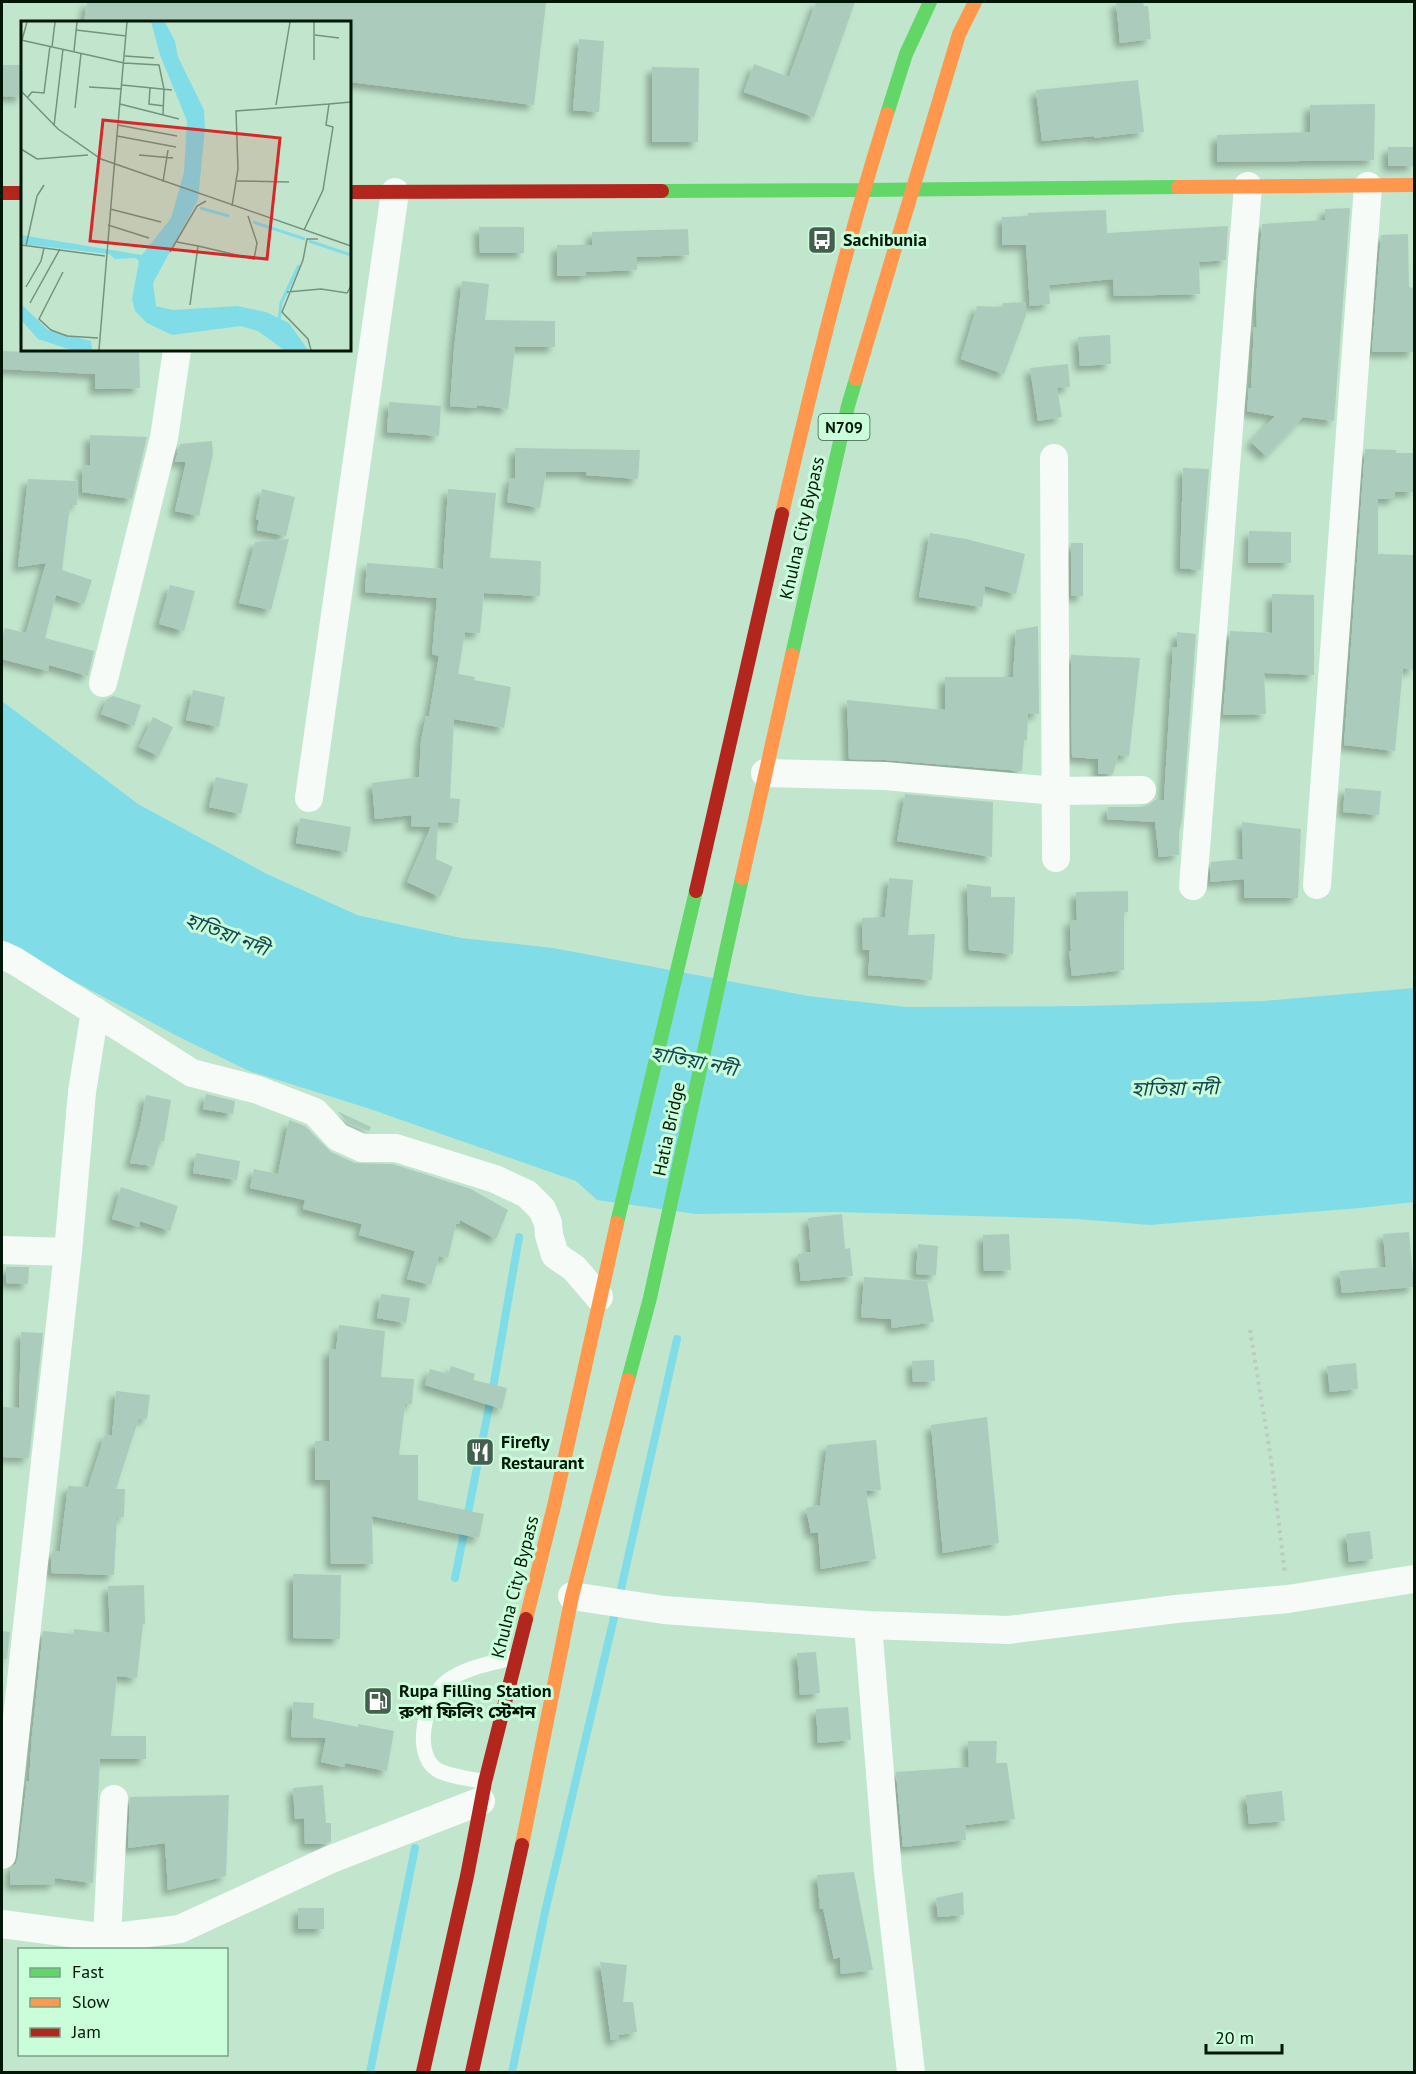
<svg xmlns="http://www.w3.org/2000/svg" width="1416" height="2074" font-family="'PT Sans','Noto Sans Bengali',sans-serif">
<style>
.water{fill:#80dde8}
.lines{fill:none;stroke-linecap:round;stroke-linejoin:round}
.stream{stroke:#80dde8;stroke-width:8}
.building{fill:#abccbc;filter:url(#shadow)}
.path{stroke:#bfc9c3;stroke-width:4;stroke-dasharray:3 4.5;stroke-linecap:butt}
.lane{stroke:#f6fbf8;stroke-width:15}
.street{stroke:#f6fbf8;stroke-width:28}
.fast{stroke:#63d668;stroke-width:14}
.slow{stroke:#ff974d;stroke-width:14}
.jam{stroke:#b3261e;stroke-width:14}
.labels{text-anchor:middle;stroke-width:6;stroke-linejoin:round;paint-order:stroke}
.shield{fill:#cafeda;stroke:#3d5c47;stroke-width:1.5}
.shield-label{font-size:16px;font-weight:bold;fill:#001708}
.poi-label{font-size:18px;font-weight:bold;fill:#001708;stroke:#cafeda;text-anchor:start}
.street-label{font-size:18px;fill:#001708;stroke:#cafeda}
.water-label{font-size:20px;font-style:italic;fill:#134752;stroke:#cafeda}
.inset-river{fill:none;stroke:#80dde8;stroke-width:3}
.inset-road{fill:none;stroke:#74937e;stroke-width:1.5}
.view{fill:#d62828;fill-opacity:0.15;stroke:#d62828;stroke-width:3}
.inset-edge{fill:none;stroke:#001708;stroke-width:3}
</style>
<defs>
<filter id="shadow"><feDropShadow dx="-5.5" dy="5.5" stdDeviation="3" flood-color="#0004"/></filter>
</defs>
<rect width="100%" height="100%" fill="#c1e6cd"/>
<path class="water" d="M2,701L138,804L265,873L357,915L461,938L553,948L808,996L907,1007L1085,1006L1263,1001L1414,988V1202L1360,1208L1150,1225L1077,1219L835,1212L696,1214L597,1200L576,1181L367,1108L249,1071L179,1037L2,943Z"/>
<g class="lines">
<path class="stream" d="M455,1578L494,1382L519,1237
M619,1598L677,1339
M370,2072L415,1848
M512,2072L545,1912L616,1609"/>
</g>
<path class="building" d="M87,2H535L546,3L534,105L350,82V22H84Z
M816,2H855L814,117L744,92L754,64L789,77Z
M1116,2H1143L1144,6H1148L1151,39L1120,43Z
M579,39L604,41L599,112L573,110Z
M2,65H22V97L2,96Z
M652,67L699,68L698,142H652Z
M1138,80L1144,132L1094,138V136L1042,141L1036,90Z
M1375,104L1374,160L1217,162V135L1310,132V105Z
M1388,147H1414V166H1388Z
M1350,208L1334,421L1303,417L1266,456L1251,442L1275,416L1247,411L1249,388L1251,389L1254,327H1257L1256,300L1262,224L1325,220V209Z
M1106,210L1107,233L1228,226L1226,260L1199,262L1200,294L1114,296L1113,279L1049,285L1050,304L1030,306L1026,245H1002V217L1028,216V213Z
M479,227H524V253H480Z
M688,229L689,255L637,257V270L586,272V276H557V245H592V232Z
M1408,234L1409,287L1414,288V352H1372L1381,235Z
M462,281L489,284L485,320L555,321V347H515L508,409L477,405V408L450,406L454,349Z
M1026,302V315L1004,374L961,359L977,306L1002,307L1003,303Z
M1110,335L1111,364L1080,366L1078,337Z
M26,350H139L140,388L95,389V374L2,369V351L26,352Z
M1068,364L1070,387L1057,388L1062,417L1038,421L1030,368Z
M389,402L441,406L439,436L387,432Z
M90,435L147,437L132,499L82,492L83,465L90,466Z
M212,441L213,454L199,516L175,511L186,462H175L180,444Z
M515,448L640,450L638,479L586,475V472H546L540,508L507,502L510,478L515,479Z
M1365,449L1396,450V453H1414V492H1395V499H1378V554L1414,555V670L1403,668L1395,751L1344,745Z
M1183,468L1209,469L1201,570L1180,568Z
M28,479L78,481L77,505H70L62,570L92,580L84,604L56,595L45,638L94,651L88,676L49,665L48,671L2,659V640L5,628L26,633L46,563L18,567Z
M262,489L295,497L286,536L257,530L259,520L256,519Z
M448,489L496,493L490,558L541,561L540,596L484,593L480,633L465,632L458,674L475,677L474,680L511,687L504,728L454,719L450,798L460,799L458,823L438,822L436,859L453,867L440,897L407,882L431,827L411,826L412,815L375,819L372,783L419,777L421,741L426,716H429L439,656L432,654L437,598L365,592L367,563L443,569Z
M1249,531L1291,532V563H1248Z
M930,533L966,539L1025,554L1016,594L985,586L982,607L919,597Z
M289,539L271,610L239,603L255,542Z
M1071,543H1083V596H1071Z
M170,585L195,591L184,631L159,624Z
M1272,594L1314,595V675L1264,673L1266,714L1223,715L1230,631L1272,633Z
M1038,626L1039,714L1028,713L1027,740H1024L1022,771L886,760L849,759L847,700L945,710V677H1013L1016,630Z
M1177,632L1196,634L1182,821L1179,832V855L1159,857L1155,822L1107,819L1108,807H1142L1150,804L1155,800H1164L1173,647H1177Z
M1071,655L1140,658L1129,756L1118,755L1113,774H1098V759L1072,757Z
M193,690L225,697L219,727L186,720Z
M113,696L141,705L134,726L101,714L107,699Z
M153,717L173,727L159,756L139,747Z
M216,777L248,784L241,814L209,807Z
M1345,788L1381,791L1379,815L1343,812Z
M905,794L993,802L992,857L897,841Z
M300,818L351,827L347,852L296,843Z
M1242,822L1301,829L1298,898H1244V879L1210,882L1211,862L1243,859Z
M889,878L913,880L908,935L935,934L932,980L868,975L870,950H863L862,918L885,917Z
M967,884L991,887V897H1015L1013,954L969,950Z
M1128,891V912H1124V970L1072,976L1069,951H1071L1070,920H1077L1076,892Z
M206,1094L235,1101L233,1114L203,1109Z
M146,1095L171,1100L164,1141H160L154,1166L130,1163L140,1126Z
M337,1111L371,1127L369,1131L348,1123Z
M289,1120L305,1126L331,1152L355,1163L393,1164L471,1189L508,1210L496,1239L460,1220L459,1224H456L448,1258L439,1256L431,1285L407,1279L415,1251L359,1235L362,1224L303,1209L305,1200L250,1188L254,1169L278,1174Z
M196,1153L240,1161L237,1180L193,1173Z
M121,1187L178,1206L170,1231L140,1221L139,1227L112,1219Z
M842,1214L845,1249L850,1248L853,1276L801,1281L798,1254L811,1252L808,1218Z
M1409,1232L1414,1287L1342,1293L1339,1271L1386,1267L1383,1234Z
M1009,1234L1011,1270L984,1271L983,1235Z
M918,1244L938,1246L936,1275L916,1274Z
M6,1267H29L28,1284L6,1283Z
M864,1277L927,1281L934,1322L892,1328L891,1319L861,1317Z
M381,1294L410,1298L406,1323L377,1318Z
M339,1325L385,1331L381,1377L414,1379L412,1404H405L399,1455H418V1500L484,1514L479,1538L372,1516L373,1564H331L330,1480H315V1441H329V1349L336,1350Z
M21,1332L43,1333L29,1458L2,1457V1407L19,1408Z
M934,1360L935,1381L913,1382L912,1361Z
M1356,1363L1358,1389L1330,1392L1327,1366Z
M451,1366L475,1374L473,1380L507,1388L502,1409L425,1385L430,1369L448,1374Z
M116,1391L150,1395L147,1419L139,1418L116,1489H125L124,1517H117L114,1575L51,1573L52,1551H60L68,1486L88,1487L105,1434L112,1436Z
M987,1417L999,1543L943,1553L931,1425Z
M876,1440L881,1490L866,1491L876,1559L821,1569L818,1532L811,1533L806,1508L820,1505L827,1445Z
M1370,1531L1373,1559L1349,1562L1346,1534Z
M293,1574L341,1575L340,1639L293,1638Z
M144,1585L145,1624H143L137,1678L117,1676L111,1736H146V1759H100L93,1883L55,1878V1884L10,1885L11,1868L16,1864L18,1857L27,1781L29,1782L32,1736L43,1631L74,1634V1629L110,1633L108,1586Z
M2,1631L10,1632L7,1659H2Z
M816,1652L820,1693L800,1695L797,1653Z
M293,1702L314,1703L313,1718L358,1727V1724L394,1731L387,1771L345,1763L344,1767L321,1762L326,1738L291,1737Z
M848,1707L851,1740L818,1743L816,1709Z
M968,1741H997L996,1763H1007L1015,1819L965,1825L966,1840L903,1847L896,1772L969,1767Z
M323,1785L326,1823H331V1842L324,1844H305L304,1818L295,1819L293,1788Z
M1282,1791L1285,1821L1249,1824L1246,1795Z
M229,1795L226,1876L168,1890L165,1843L128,1848L130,1797Z
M854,1872L873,1970L841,1974L840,1957L834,1959L823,1908L820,1909L817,1875Z
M963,1892L964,1915L938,1917L936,1898Z
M298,1908H324V1929H298Z
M600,1962L627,1965L623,2002H633L637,2032L619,2035V2040H611Z"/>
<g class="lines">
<path class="path" d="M1250,1330L1271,1459L1285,1574"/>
<path class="lane" d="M485,1782C473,1779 445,1776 436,1769C412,1752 426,1698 446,1682C465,1667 493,1663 516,1657"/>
<path class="street" d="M1054,458L1056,858
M103,683L164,438L177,350
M765,773L885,776L1056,791L1142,790
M309,798L395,192
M1317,885L1368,186
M1193,886L1248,186
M2,955L15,961L192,1073L258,1090L315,1112L338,1137L362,1148H396L495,1179L527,1194L542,1209L548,1223L549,1235L555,1255L574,1268L599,1297
M2,1250L68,1252L2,1855
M68,1252L82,1092L95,1011
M572,1596L664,1610L868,1625L1008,1630L1176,1609L1288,1599L1414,1579
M868,1625L888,1872L911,2072
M2,1924L107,1938L180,1929L329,1860L481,1801
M107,1938L114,1799"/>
<path class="fast" d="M887,114L906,54L930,2
M863,190L1178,187
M662,191L863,190
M792,655L848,406L856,379
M617,1223L696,891
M628,1380L650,1298L742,878"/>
<path class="slow" d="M1178,187L1414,185
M856,379L959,34L975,2
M782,514C813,380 846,245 887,114
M742,878L792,655
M526,1619L554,1506L617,1223
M522,1845L572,1596L628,1380"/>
<path class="jam" d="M350,192L662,191
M2,193H22
M696,891L782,514
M423,2072L467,1876L485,1782L526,1619
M472,2072L522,1845"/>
</g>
<defs>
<g id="bus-square" transform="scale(1.5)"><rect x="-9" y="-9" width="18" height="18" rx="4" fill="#445f4d" stroke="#cafeda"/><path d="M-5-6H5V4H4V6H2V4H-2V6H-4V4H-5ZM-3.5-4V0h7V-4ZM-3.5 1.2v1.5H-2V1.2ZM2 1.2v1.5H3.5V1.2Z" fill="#fff"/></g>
<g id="restaurant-square" transform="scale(1.5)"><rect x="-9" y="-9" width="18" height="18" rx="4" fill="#445f4d" stroke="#cafeda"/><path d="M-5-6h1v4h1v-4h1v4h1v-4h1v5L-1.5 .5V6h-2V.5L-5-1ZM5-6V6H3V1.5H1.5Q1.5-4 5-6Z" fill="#fff"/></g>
<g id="fuel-square" transform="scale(1.5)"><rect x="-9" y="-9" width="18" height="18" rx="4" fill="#445f4d" stroke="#cafeda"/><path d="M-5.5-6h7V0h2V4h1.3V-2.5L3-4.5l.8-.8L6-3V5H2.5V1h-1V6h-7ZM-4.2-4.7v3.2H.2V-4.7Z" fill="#fff"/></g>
</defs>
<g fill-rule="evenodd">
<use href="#bus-square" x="822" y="240"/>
<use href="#restaurant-square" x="480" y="1452"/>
<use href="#fuel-square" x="378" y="1701"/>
</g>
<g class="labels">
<rect class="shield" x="818.5" y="414" width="51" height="26" rx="4.5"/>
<g class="shield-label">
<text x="844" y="433">N709</text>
</g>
<g class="poi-label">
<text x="843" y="246">Sachibunia</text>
<text x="501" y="1448">Firefly<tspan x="501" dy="21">Restaurant</tspan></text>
<text x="399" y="1697">Rupa Filling Station<tspan x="399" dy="21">রুপা ফিলিং স্টেশন</tspan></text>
</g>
<g class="street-label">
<text transform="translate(802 528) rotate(-77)" y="6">Khulna City Bypass</text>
<text transform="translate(669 1129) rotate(-78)" y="6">Hatia Bridge</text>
<text transform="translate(515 1587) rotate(-76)" y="6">Khulna City Bypass</text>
</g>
<g class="water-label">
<text transform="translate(227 934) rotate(21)" y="7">হাতিয়া নদী</text>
<text transform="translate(694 1061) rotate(11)" y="7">হাতিয়া নদী</text>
<text transform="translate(1175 1088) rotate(-1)" y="7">হাতিয়া নদী</text>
</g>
</g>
<g transform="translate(21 21)">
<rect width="330" height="330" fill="#c1e6cd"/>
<path d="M130,1H144L154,20L157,36L183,89L184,107L177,179L132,262L135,285L152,289L216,285L245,291L268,302L287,329H263L237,310L220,305L151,314L126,302L114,290L111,278L118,240L115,237L94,238L88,233L0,223V214L121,234L150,197L163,151L166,100L139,34ZM0,283L27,309L70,320L71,329H50L17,318L0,299Z" fill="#80dde8"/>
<path class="inset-river" d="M179,187L208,195M232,201L284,218M288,220L330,234M258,301L260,282L278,244"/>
<path class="inset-road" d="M55,9L105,15M294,14L318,17M0,19L103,42L138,44L143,68L142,94M1,19L6,1M31,26L34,1M53,30L56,1M104,35L133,37M293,39V1M101,64L151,69M68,66L101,68M129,67L128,83L143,85M0,70L37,108L80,138L330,225M6,77L11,71L23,72L29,25M99,83L158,98M255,84L269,1M54,87L60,32M97,104L156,115M33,105L42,28M96,115L155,126M0,128L16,138L67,134M118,134L152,137M93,148L106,1M216,160L268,161M142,161L147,129M211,185L217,148L215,90L308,83M89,188L140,201M87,204L128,217M283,209L302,169L312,106L305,104L308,83L330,81M156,221L177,225M0,224L84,235M5,225L16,175L23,164M149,231L176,185L185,180M42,251L18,298L30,309L46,315L77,317M5,266L20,240L23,227M266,271L300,268L326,272L330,265M9,282L39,228M169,284L177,225L233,238L236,222L227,195M78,329L93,148M290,329L287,318L261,291L282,239L286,218H297"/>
<path class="view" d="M82,99L259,117L246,238L69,220Z"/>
<rect width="330" height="330" class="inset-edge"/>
</g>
<rect width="1416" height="2074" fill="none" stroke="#001708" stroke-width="6"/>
<rect x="18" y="1948" width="210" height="108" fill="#cafeda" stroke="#79a286" stroke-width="1.5"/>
<rect x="30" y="1968" width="30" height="9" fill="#63d668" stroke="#79a286" stroke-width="1.5"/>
<text x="72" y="1978" font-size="18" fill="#001708">Fast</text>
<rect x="30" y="1998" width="30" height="9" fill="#ff974d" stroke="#79a286" stroke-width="1.5"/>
<text x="72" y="2008" font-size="18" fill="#001708">Slow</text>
<rect x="30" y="2028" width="30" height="9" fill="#b3261e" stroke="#79a286" stroke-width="1.5"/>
<text x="72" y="2038" font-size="18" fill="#001708">Jam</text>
<path d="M1206 2044v9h76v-9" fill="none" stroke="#001708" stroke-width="3"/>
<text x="1215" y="2044" font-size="18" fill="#001708" stroke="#cafeda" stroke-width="4.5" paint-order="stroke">20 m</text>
</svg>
